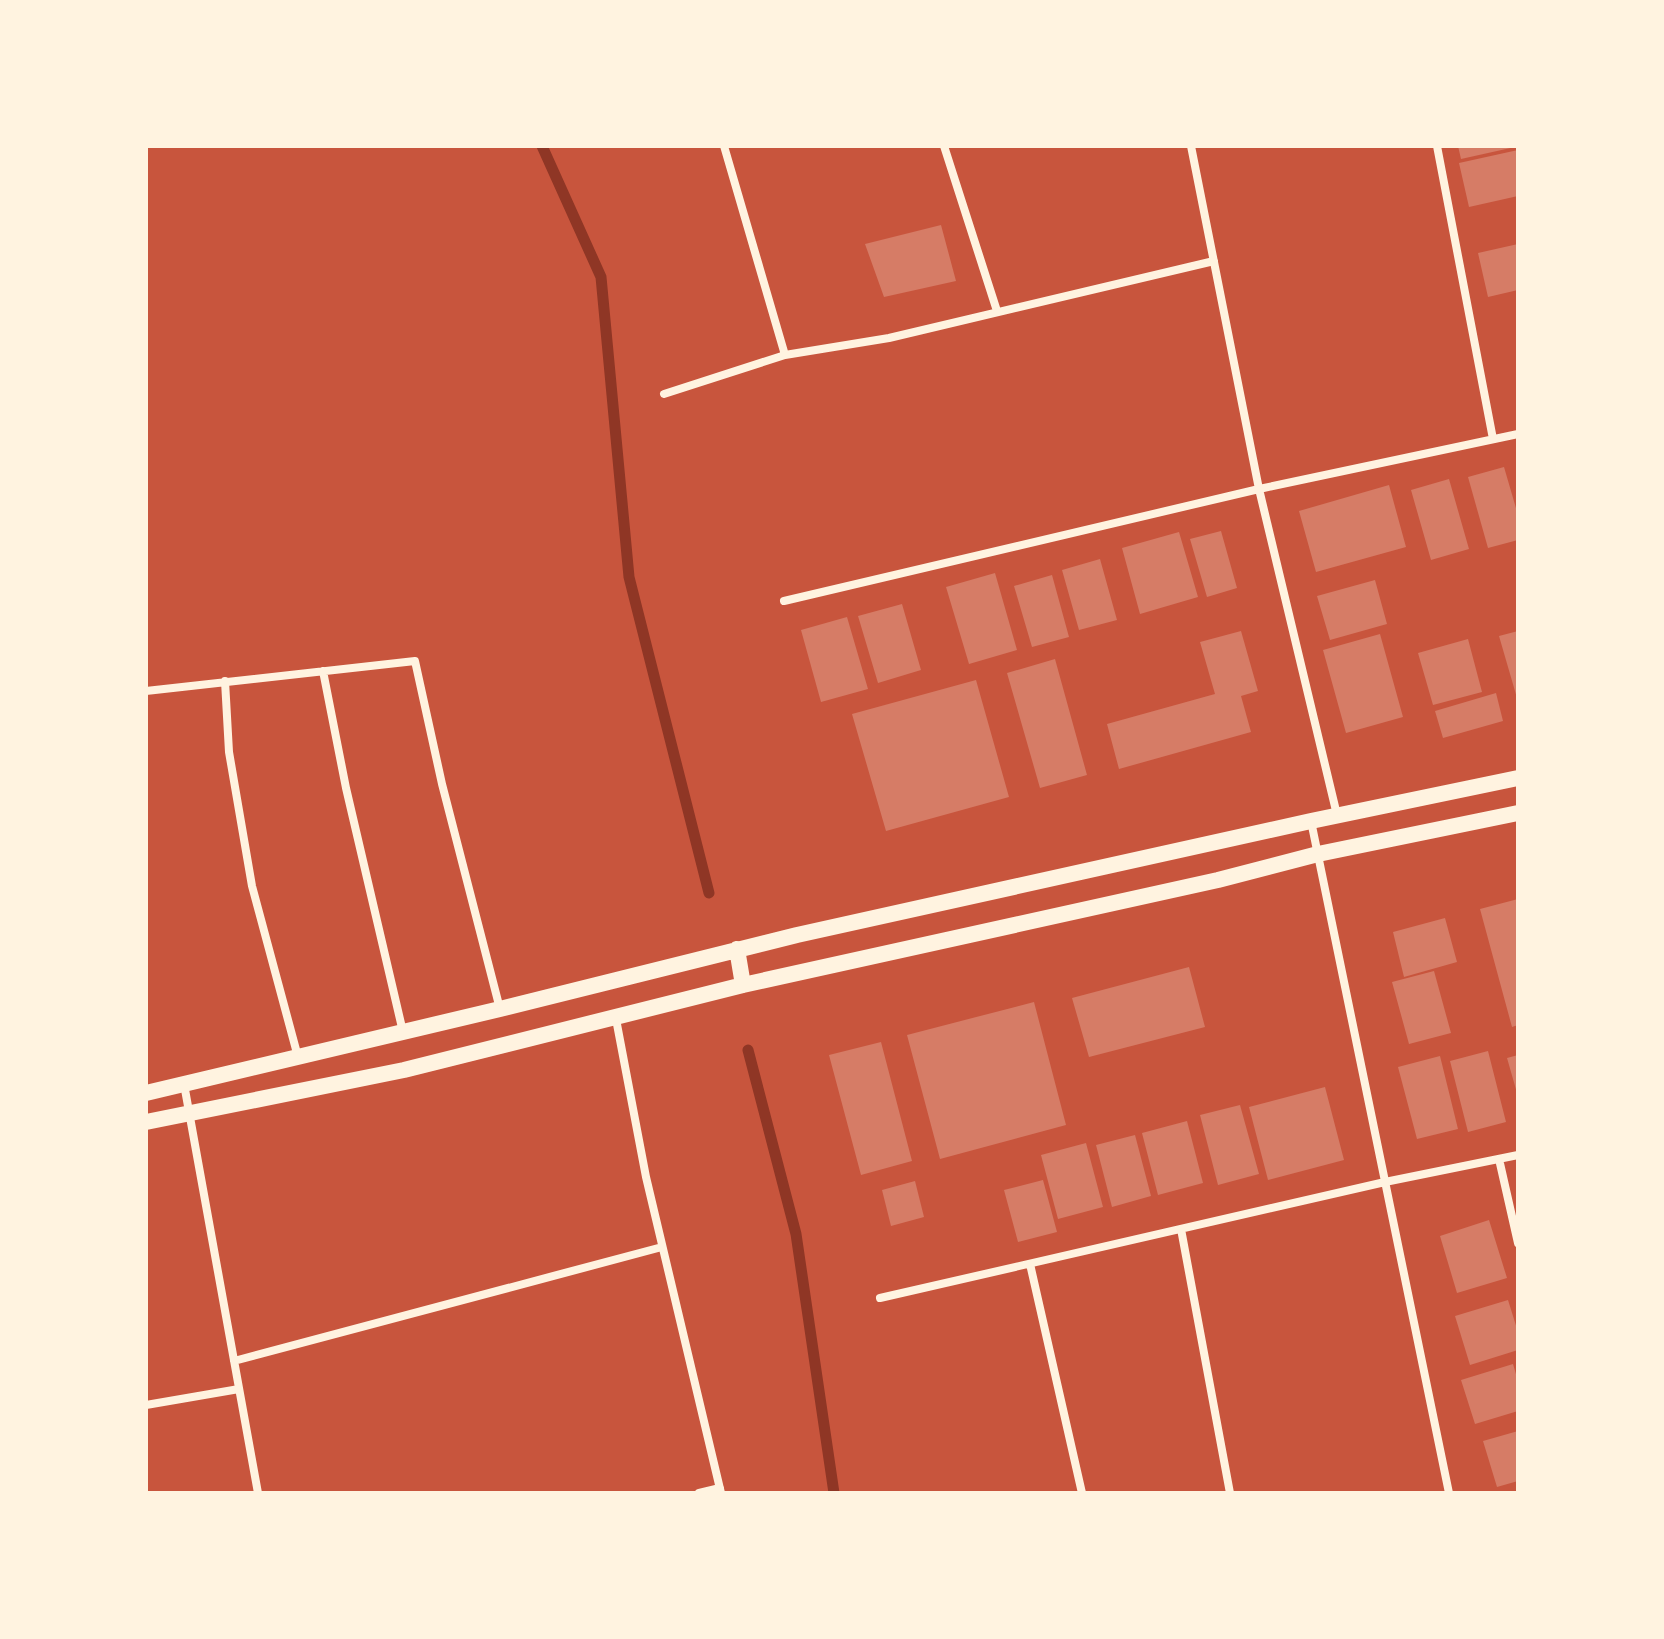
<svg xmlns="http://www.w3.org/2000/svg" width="1664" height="1639" font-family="Jost,sans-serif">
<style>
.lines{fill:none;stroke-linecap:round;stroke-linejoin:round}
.stream{stroke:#8f3625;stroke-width:11}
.building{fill:#d67c66}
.minor{stroke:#fff3e0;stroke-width:8}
.secondary{stroke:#fff3e0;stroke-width:16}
</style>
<rect width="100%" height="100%" fill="#c8553d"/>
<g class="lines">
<path class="stream" d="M542,146L601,277L629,577L709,893
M748,1050L796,1234L834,1493"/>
</g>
<path class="building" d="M1458,146H1515V147L1461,159Z
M1518,150V196L1469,207L1459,163Z
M941,225L956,281L884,297L865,244Z
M1518,244V290L1488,297L1478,253Z
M1504,467L1518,515V540L1488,548L1468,477Z
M1449,479L1469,549L1431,560L1411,490Z
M1389,485L1406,547L1316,572L1299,511Z
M1221,531L1237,588L1207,597L1190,539Z
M1179,532L1198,597L1140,614L1122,548Z
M1100,559L1117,620L1079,630L1062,570Z
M995,573L1017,650L969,664L946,587Z
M1052,575L1069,637L1032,647L1014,586Z
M1375,580L1387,624L1330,640L1317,596Z
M902,604L921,670L878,683L858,616Z
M847,617L868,689L821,702L801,630Z
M1241,631L1258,691L1241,696L1251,732L1119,769L1107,724L1215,694L1200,642Z
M1518,631V698H1517L1499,636Z
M1380,634L1403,717L1346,733L1323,650Z
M1468,639L1482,692L1433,705L1418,653Z
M1055,659L1087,775L1040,788L1007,673Z
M976,680L1009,797L886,831L852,714Z
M1496,693L1503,721L1443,738L1435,711Z
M1518,899V1025L1512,1027L1480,909Z
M1445,918L1457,962L1404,977L1393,932Z
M1189,967L1205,1027L1089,1057L1072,998Z
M1434,971L1451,1033L1409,1044L1392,982Z
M1034,1002L1066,1125L940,1159L907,1035Z
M881,1042L912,1161L861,1175L829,1055Z
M1488,1051L1506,1122L1468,1132L1450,1061Z
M1518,1055V1093H1517L1507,1058Z
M1440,1056L1458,1129L1417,1139L1398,1067Z
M1325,1087L1344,1160L1268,1180L1249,1107Z
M1240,1105L1259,1174L1218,1185L1200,1115Z
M1187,1121L1203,1183L1158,1195L1142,1133Z
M1135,1135L1151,1196L1112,1207L1096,1145Z
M1086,1143L1103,1207L1058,1219L1041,1155Z
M1043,1180L1057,1232L1018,1242L1004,1190Z
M915,1181L924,1217L891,1226L882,1190Z
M1489,1220L1507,1278L1457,1293L1440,1236Z
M1508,1300L1518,1332V1350L1470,1365L1455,1316Z
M1513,1364L1518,1381V1411L1475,1424L1461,1380Z
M1518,1431V1481L1497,1487L1483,1441Z"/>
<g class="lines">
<path class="minor" d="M724,146L785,355L889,338L1214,261
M944,146L997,311
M1437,146L1493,439
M664,394L785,355
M784,601L1259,489L1191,146
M323,671L346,788L403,1032
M225,681L229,752L252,886L298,1057
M146,691L415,661L442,784L500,1009
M1337,815L1259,489L1518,434
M1311,821L1449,1493
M616,1019L646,1177L721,1493
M184,1084L258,1493
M1499,1159L1518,1243
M1181,1229L1230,1493
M1030,1264L1082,1493
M880,1298L1385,1182L1518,1155
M234,1361L662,1247
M146,1405L239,1389
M699,1493L720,1488"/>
<path class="secondary" d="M737,949L743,985
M146,1093L500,1009L797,935L1311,821L1518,778
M146,1122L404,1070L743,985L1218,880L1318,854L1518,813"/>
</g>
<rect width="1664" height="1639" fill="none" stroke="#fff3e0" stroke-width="296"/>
</svg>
